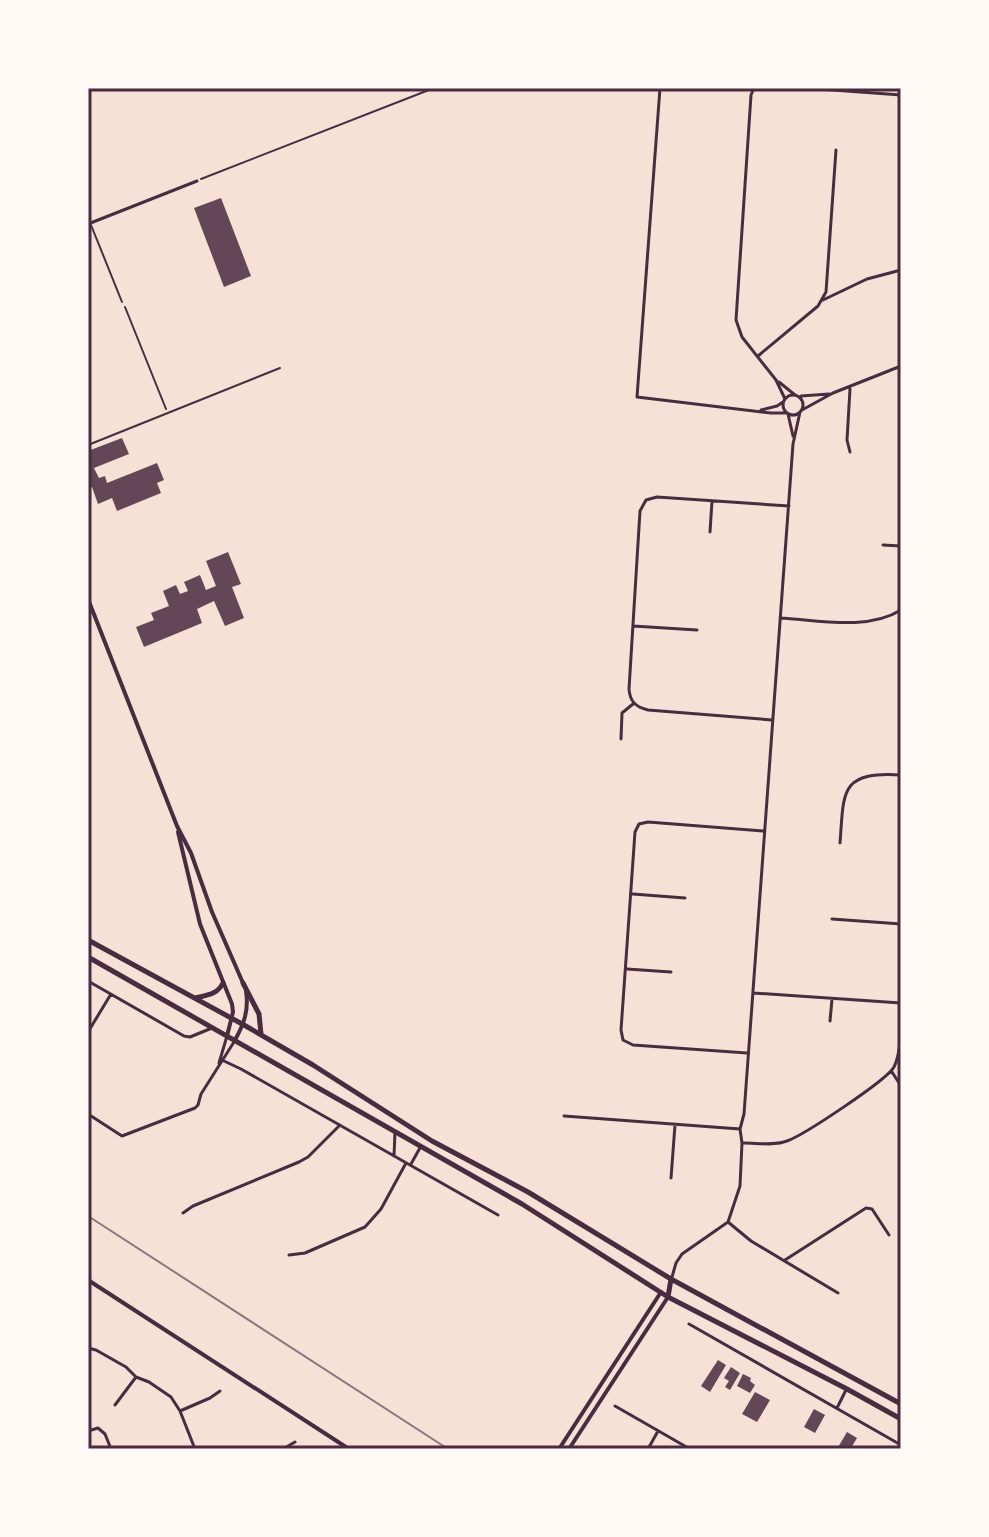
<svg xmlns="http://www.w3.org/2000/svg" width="989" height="1537" font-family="'Space Grotesk',sans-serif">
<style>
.building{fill:#644757}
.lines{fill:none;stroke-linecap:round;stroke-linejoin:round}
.path{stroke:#4a2c40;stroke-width:2}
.service{stroke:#4a2c40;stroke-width:2}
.minor{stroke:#4a2c40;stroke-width:3}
.tertiary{stroke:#4a2c40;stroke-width:4}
.secondary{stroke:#4a2c40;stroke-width:4}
.trunk{stroke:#4a2c40;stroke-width:5}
.rail{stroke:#8f747c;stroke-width:2}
.neatline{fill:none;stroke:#4a2c40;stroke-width:3}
</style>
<rect width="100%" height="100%" fill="#f7e1d7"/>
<path class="building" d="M221,198L251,276L224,287L194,208Z
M122,438L129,454L94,468L99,478L105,476L107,483L157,463L164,480L157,483L161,493L117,511L112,498L98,504L92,487L88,488V451Z
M228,552L241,584L232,587L244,618L225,626L214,601L197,609L202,623L144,647L136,627L154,620L151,613L169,606L163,591L176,585L180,594L188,591L184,582L200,575L206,590L216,586L206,561Z
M718,1360L726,1365L710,1392L701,1386Z
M731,1367L740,1373L730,1390L725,1387L729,1381L724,1378Z
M743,1374L751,1378L750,1381L755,1385L750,1393L737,1386Z
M755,1392L770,1400L757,1422L742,1414Z
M814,1409L825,1415L815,1433L804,1427Z
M847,1432L857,1438L851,1448L837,1449Z"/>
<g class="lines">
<path class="path" d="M201,179L434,88
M125,307L166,409"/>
<path class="service" d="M91,225L122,302
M88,445L280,368"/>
<path class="minor" d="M660,88L637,397L771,413H787
M754,88L751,95L736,320L742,337L776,380L785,399
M805,88L901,95
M88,224L197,181
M823,300L867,279L901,270
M758,356L818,306L826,292L836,150
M779,382L795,395
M850,389L847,440L850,452
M783 405a10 10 0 1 1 20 0a10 10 0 1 1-20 0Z
M801,396L829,394
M761,410L777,406L783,402
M802,410L833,393L901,366
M788,414L793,436
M710,532L712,501
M883,545L901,546
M780,618C818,620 867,631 901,610
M633,626L697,630
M772,720L648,710C636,707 630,702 629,689L640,511L646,500L657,497L789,506
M621,739L622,713L633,704
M840,843C844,792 839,771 901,775
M633,894L685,898
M832,919L901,924
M627,969L671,972
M88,981L184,1036L190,1037L212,1028
M753,993L901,1003
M830,1021L832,999
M88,1032L111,994
M747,1053L633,1045L623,1040L621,1030L635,832L639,824L648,822L763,831
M224,1061L241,1069L498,1215
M219,1063L227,1036
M892,1072L901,1086
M88,1114L122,1136L195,1108L198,1105L201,1094L234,1042
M564,1116L740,1129
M744,1143C758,1143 774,1146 787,1141C804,1135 887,1080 894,1067C901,1053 900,1033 901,1018
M394,1156L395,1132
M411,1164L421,1146
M671,1178L675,1125
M183,1213L193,1206L299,1162L308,1157L340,1125
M728,1222L751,1241L838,1293
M289,1255L305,1253L365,1227L381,1209L406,1163
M785,1260L866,1208L872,1209L889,1235
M672,1277L676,1263L682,1254L728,1222L740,1186L742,1143L740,1129L744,1114L793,444L800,412
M689,1324L901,1445
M88,1348L96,1350L126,1367L136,1377L149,1382L171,1397L180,1411L195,1449
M115,1405L136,1377
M615,1406L690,1449
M837,1408L846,1390
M180,1411L210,1398L220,1391
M88,1431L98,1428L105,1434L111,1449
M283,1449L295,1442
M648,1449L658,1431"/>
<path class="tertiary" d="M88,1280L349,1449"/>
<path class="secondary" d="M88,599L177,826L191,853L212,912L243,983
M178,832L200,924L232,1004L233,1012L227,1036
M235,1040C244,1024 249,1010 246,991
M559,1449L661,1292
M569,1449L668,1297"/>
<path class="trunk" d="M88,940L244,1025L313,1065L432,1141L528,1192L671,1279L901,1404
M88,957L522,1204L668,1297L847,1389L901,1419
M243,983L259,1014L261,1034
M195,998C207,995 217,995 223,983
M668,1297L671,1279"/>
<path class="rail" d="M88,1216L448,1449"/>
</g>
<rect width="989" height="1537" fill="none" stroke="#fffaf5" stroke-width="180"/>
<rect x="90" y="90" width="809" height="1357" class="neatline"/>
</svg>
